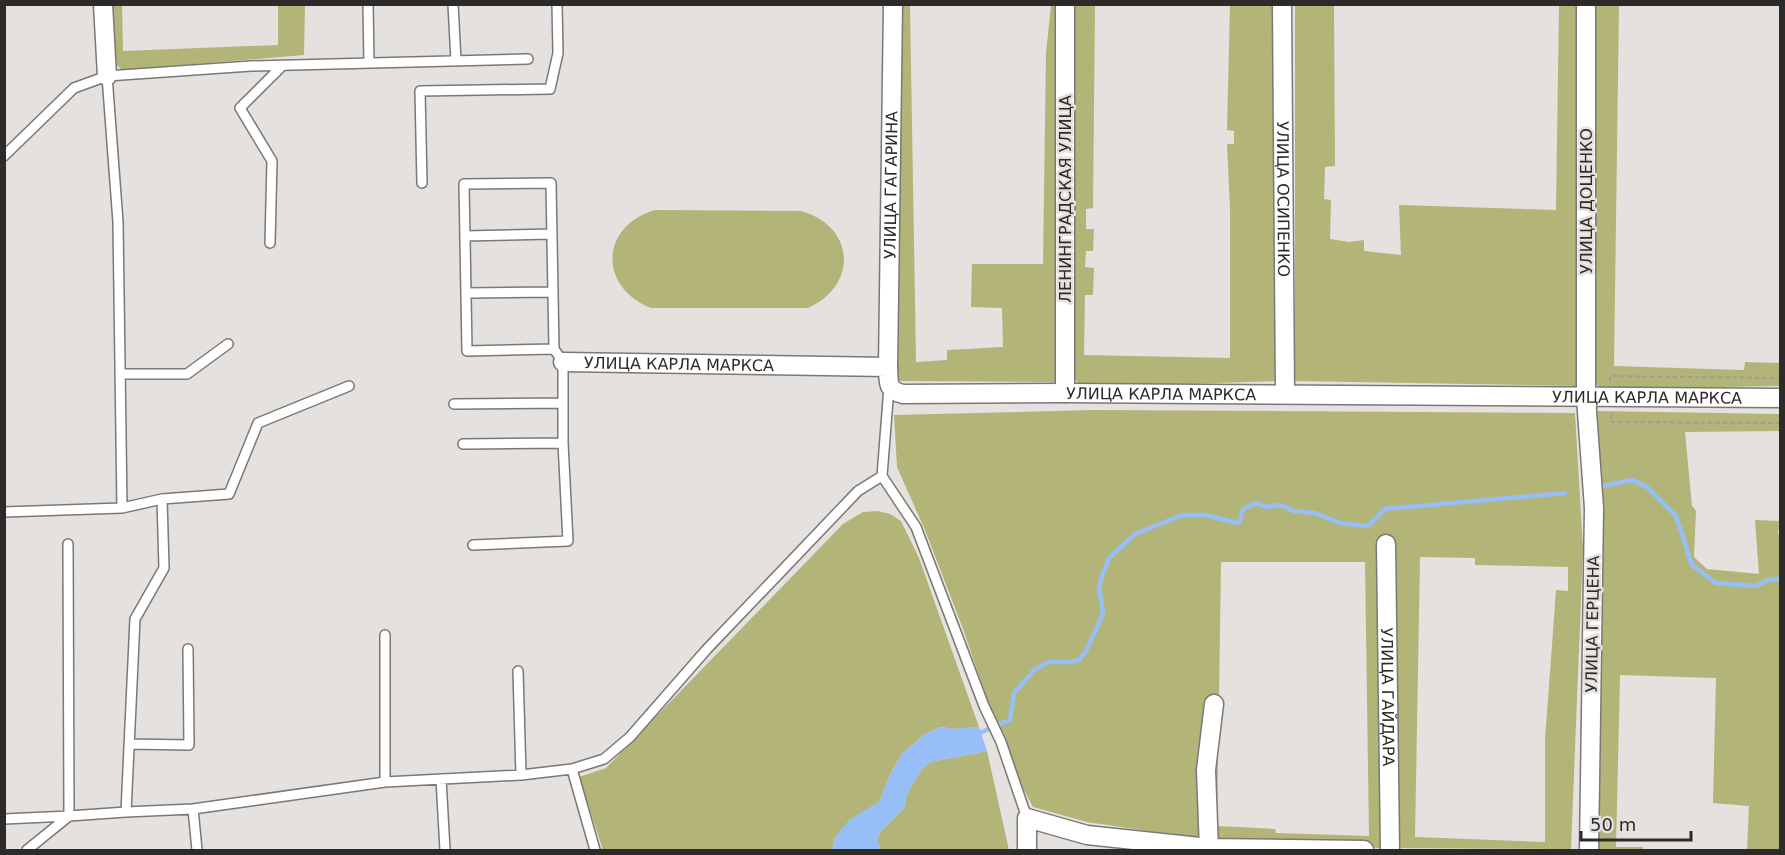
<svg xmlns="http://www.w3.org/2000/svg" width="1785" height="855" font-family="'DejaVu Sans',sans-serif">
<style>
.green{fill:#b2b577;fill-rule:evenodd}
.water{fill:#97bef6}
.lines{fill:none;stroke-linecap:round;stroke-linejoin:round}
.stream{stroke:#97bef6;stroke-width:4.5}
.lane-casing{stroke:#7b7876;stroke-width:12}
.street-casing{stroke:#7b7876;stroke-width:21}
.path{stroke:#a09d9b;stroke-width:2;stroke-dasharray:4.5 3;stroke-linecap:butt}
.lane{stroke:#fff;stroke-width:9}
.street{stroke:#fff;stroke-width:18}
.labels{text-anchor:middle;stroke-width:5;stroke-linejoin:round;paint-order:stroke}
.street-label{font-size:16px;fill:#2d2b2a;stroke:#e4e1de}
</style>
<rect width="100%" height="100%" fill="#e4e1de"/>
<path class="green" d="M104,5H122L123,51L278,45V5H305L304,55L123,70C102,58 106,26 104,5Z
M892,5H910L916,362L947,360V350L1003,347L1002,308L971,307L972,264H1043L1046,53L1051,5H1062L1057,380L1054,382L896,381Z
M1073,5H1095L1093,208L1086,209V229H1094L1093,251H1086L1085,267L1094,268L1093,295H1085L1084,355L1230,358V209L1227,144H1234V131L1227,130L1230,5H1273L1279,210L1276,381L1086,387L1079,384L1073,377Z
M1295,5H1334L1335,166L1325,167L1324,199L1331,200L1330,239L1349,242L1364,240V251L1401,255L1399,205L1556,210L1559,5H1579L1577,386L1295,381Z
M1596,5H1619L1614,366L1744,370L1745,362L1780,363V386L1603,389L1595,384Z
M655,210L801,211C855,226 859,285 808,308H651C598,287 600,226 655,210Z
M1094,410L1575,413L1583,549L1571,849L1368,848L1188,837L1087,822L1033,807L1008,760L963,629L925,530L897,467L894,415ZM1420,557L1475,558V565L1568,567V591L1556,590L1545,740V842L1415,837ZM1221,562H1365L1369,836L1276,833L1275,829L1217,826Z
M1595,411L1780,414V431L1685,432L1692,506L1696,511L1694,557L1707,569L1759,574L1755,520L1780,521L1778,534L1780,536V850H1747L1749,806L1713,803L1716,678L1620,675L1616,847H1643V850H1594Z
M878,511L890,514L901,521L919,558L979,727L956,729L940,727L925,734L902,754L890,774L880,801L865,811L835,837L832,850H603L579,777L606,768L843,524L863,512Z
M987,751L1009,850H881L877,841L881,831L904,808L907,794L921,770L930,762Z"/>
<path class="water" d="M940,727L956,729L979,727L987,751L930,762L921,770L907,794L904,808L881,831L877,841L881,850H832L835,837L849,820L880,801L890,774L902,754L925,734Z"/>
<g class="lines">
<path class="stream" d="M1603,486L1632,480L1647,487L1676,516L1692,565L1716,583L1756,586L1768,580L1780,579
M977,734L1010,720L1014,693L1034,670L1048,662H1070L1079,660L1086,651L1103,614L1099,585L1109,558L1135,534L1182,515H1205L1237,523L1240,521L1243,509L1256,503L1267,507L1276,505L1284,506L1293,511L1315,513L1340,523L1368,526L1385,509L1565,493"/>
<g class="lane-casing">
<path id="lane" d="M368,4L369,63
M453,4L456,61
M107,76L118,222L122,508
M4,156L74,88L107,76L251,66L528,59
M422,183L420,91L550,89L558,53L557,4
M465,236L552,234
M270,243L272,161L240,108L282,66
M466,293L553,292
M120,374H187L228,344
M889,387L882,476L916,527L984,706L1001,742L1027,818
M454,404L563,403
M463,444L563,443
M162,499L164,568L135,619L126,812L193,809L385,782L521,775L572,769L604,759L630,737L707,649L858,491L882,476
M4,512L122,508L162,499L229,494L258,423L349,386
M68,544L69,816L126,812
M473,545L568,541L563,443V362L554,349L551,183L464,184L467,351L554,349
M518,671L521,775
M129,744L189,745L188,649
M572,769L595,850
M441,779L445,850
M385,782V635
M193,809L197,850
M4,819L69,816
M27,850L69,816"/>
</g>
<g class="street-casing">
<g id="street">
<path d="M103,4L107,76"/>
<path d="M1065,4V393"/>
<path id="s1" d="M1282,4L1285,394"/>
<path d="M1586,4V398L1594,508L1589,850"/>
<path id="s2" d="M563,362L888,367C889,382 886,390 903,394L1065,393L1780,398"/>
<path id="s3" d="M888,367L893,4"/>
<path id="s4" d="M1386,544L1390,850"/>
<path d="M1027,850V818L1087,835L1209,848L1364,850"/>
<path d="M1209,850L1206,770L1214,704"/>
</g>
</g>
<path class="path" d="M1610,381V376L1780,378
M1611,414V422L1780,423"/>
<use href="#lane" class="lane"/>
<use href="#street" class="street"/>
</g>
<g class="labels">
<g class="street-label">
<text dy="6" stroke="none"><textPath href="#s3" startOffset="182">УЛИЦА ГАГАРИНА</textPath></text>
<text transform="translate(1065 199) rotate(-90)" y="6">ЛЕНИНГРАДСКАЯ УЛИЦА</text>
<text dy="6" stroke="none"><textPath href="#s1" startOffset="195">УЛИЦА ОСИПЕНКО</textPath></text>
<text transform="translate(1586 201) rotate(-90)" y="6">УЛИЦА ДОЦЕНКО</text>
<text dy="6" stroke="none"><textPath href="#s2" startOffset="116">УЛИЦА КАРЛА МАРКСА</textPath></text>
<text dy="6" stroke="none"><textPath href="#s2" startOffset="618">УЛИЦА КАРЛА МАРКСА</textPath></text>
<text dy="6" stroke="none"><textPath href="#s2" startOffset="1104">УЛИЦА КАРЛА МАРКСА</textPath></text>
<text transform="translate(1592 624) rotate(-89)" y="6">УЛИЦА ГЕРЦЕНА</text>
<text dy="6" stroke="none"><textPath href="#s4" startOffset="153">УЛИЦА ГАЙДАРА</textPath></text>
</g>
</g>
<rect width="1785" height="855" fill="none" stroke="#2d2b2a" stroke-width="12"/>
<path d="M1581 831v9h110v-9" fill="none" stroke="#2d2b2a" stroke-width="3"/>
<text x="1590" y="831" font-size="18" fill="#2d2b2a" stroke="#e4e1de" stroke-width="4.5" paint-order="stroke">50 m</text>
</svg>
